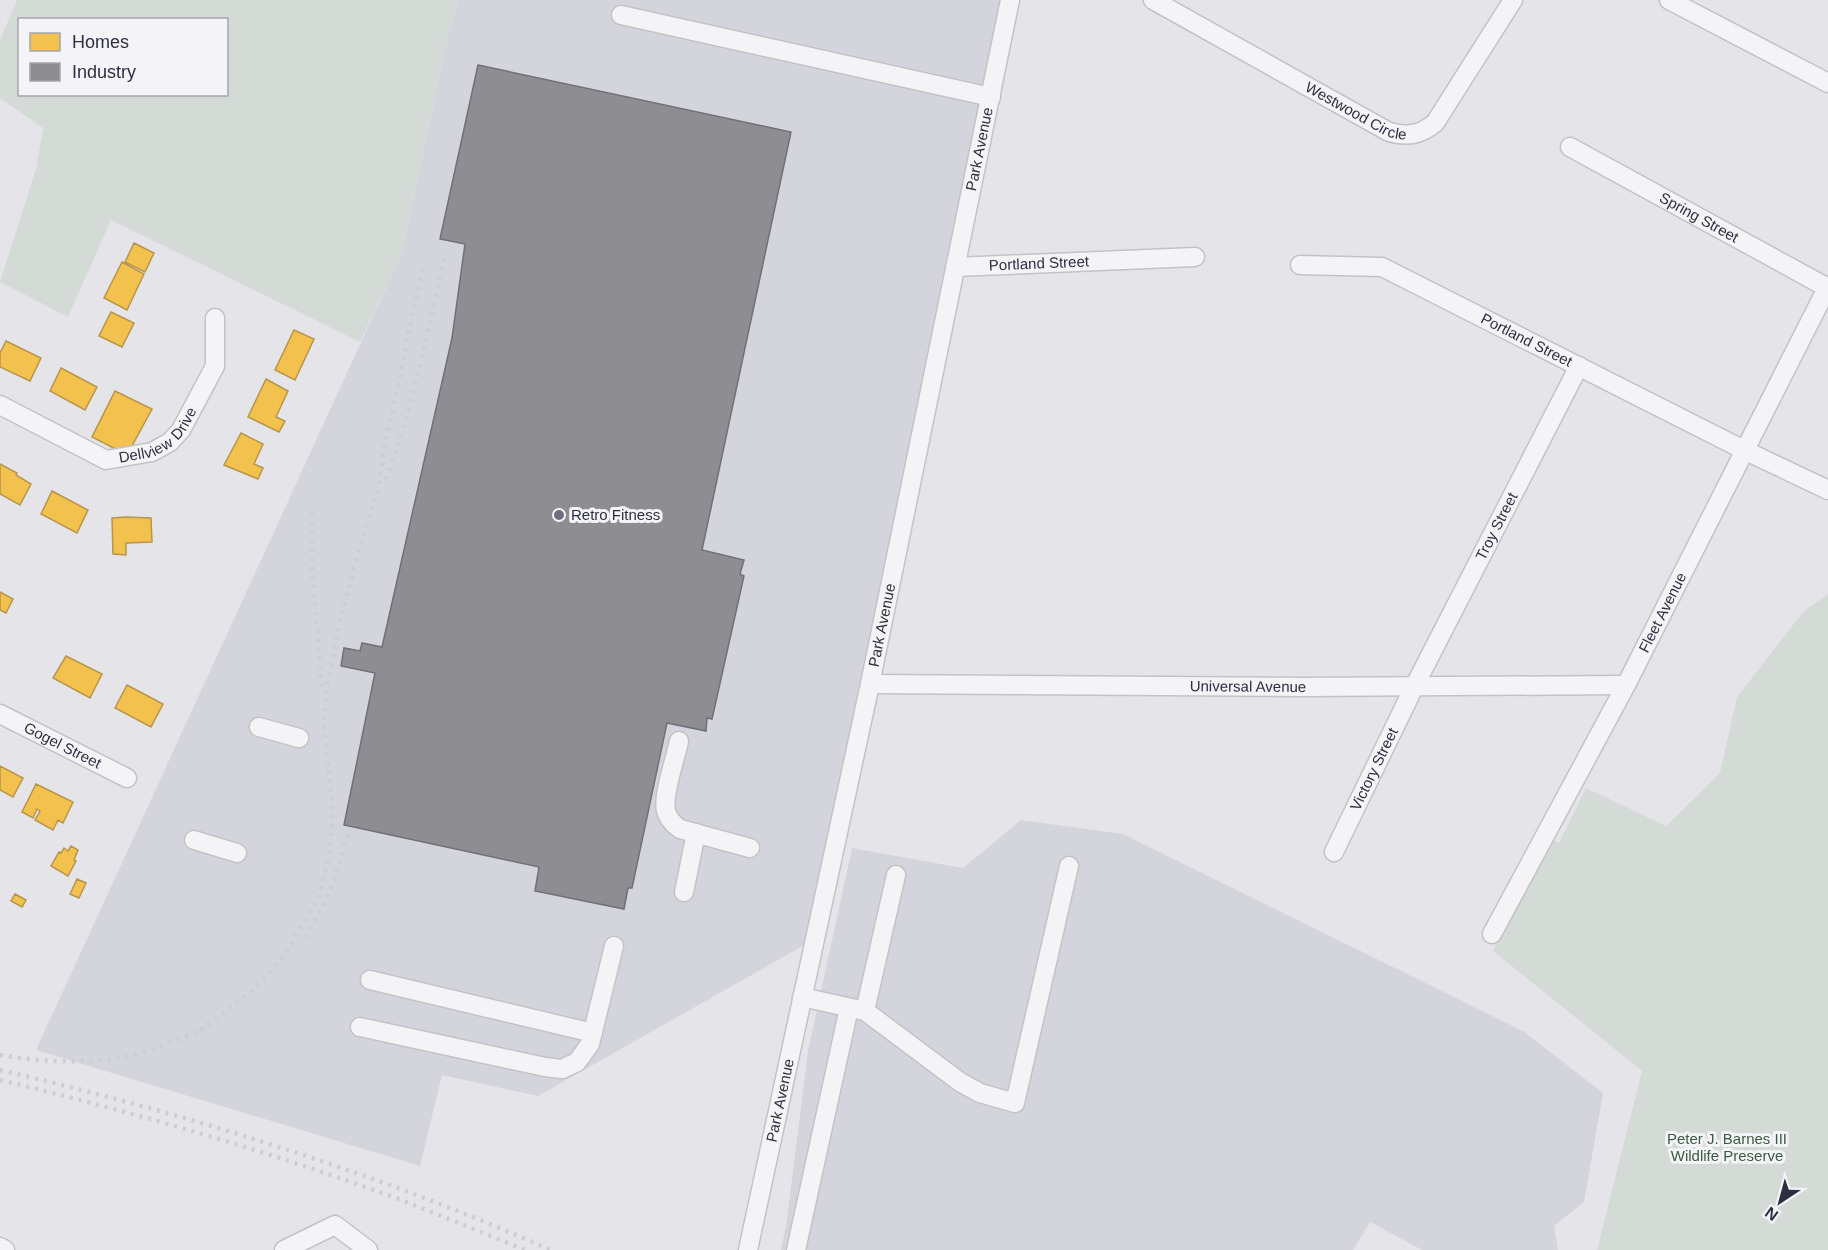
<svg xmlns="http://www.w3.org/2000/svg" width="1828" height="1250" font-family="Arial,sans-serif">
<style>
.built{fill:#d4d4dc}
.green{fill:#d4dbd6;fill-rule:evenodd}
.homes{fill:#f2c14e;stroke:#b7954a;stroke-width:1.5}
.industry{fill:#8d8d92;stroke:#70707a;stroke-width:1.5}
.lines{fill:none;stroke-linecap:round;stroke-linejoin:round}
.minor-casing{stroke:#c3c3c7;stroke-width:21}
.minor{stroke:#f4f4f6;stroke-width:18}
.rail{stroke:#cdced1;stroke-width:4.5;stroke-dasharray:3 6;stroke-linecap:butt}
.poi-dot{fill:#6d6e7c;stroke:#f4f4f8;stroke-width:2}
.labels{text-anchor:middle;stroke-width:6;stroke-linejoin:round;paint-order:stroke}
.street-label{font-size:15px;fill:#2d2e41;stroke:#f4f4f8}
.poi-label{font-size:15px;fill:#2d2e41;stroke:#f4f4f8;text-anchor:start}
.park-label{font-size:15px;fill:#3c5b41;stroke:#f4f4f8}
</style>
<rect width="100%" height="100%" fill="#e5e5e9"/>
<path class="built" d="M458,0H1010L815,939L538,1096L442,1075L420,1166L36,1050L402,253L448,35Z
M1021,820L1123,834L1523,1031L1603,1093L1584,1202L1554,1226L1558,1250H1422L1370,1222L1353,1250H781L786,1226L808,1051L852,848L963,868Z"/>
<path class="green" d="M17,0H458L448,35L402,253L360,342L111,220L68,317L0,282L36,169L43,128L0,98V40ZM20,20H226V94H20Z
M1828,594V1250H1597L1642,1071L1493,951L1542,834L1559,843L1586,788L1666,826L1720,773L1737,697L1804,611Z"/>
<path class="homes" d="M134,243L154,253L145,272L125,262Z
M122,262L144,274L127,310L104,298Z
M111,312L134,323L122,347L99,336Z
M294,330L314,339L295,380L275,370Z
M6,341L41,358L30,381L0,367V353Z
M61,368L97,387L85,410L50,391Z
M266,379L288,391L276,417L285,421L279,432L248,417Z
M115,391L152,409L127,455L92,437Z
M241,433L263,444L254,464L263,468L258,479L224,465Z
M0,464L17,473L16,475L31,484L20,505L0,494Z
M52,491L88,510L77,533L41,514Z
M126,517L151,518L152,542L126,543V555L113,554L112,518Z
M0,592L13,599L6,613L0,610Z
M66,656L102,674L90,698L53,678Z
M127,685L163,704L151,727L115,708Z
M0,766L23,778L13,797L0,790Z
M36,784L73,802L63,823L58,820L53,830L35,820L40,811L37,809L33,818L22,812Z
M71,846L78,850L74,860L76,861L68,876L51,866L59,852L61,853L64,848L68,851Z
M77,879L86,883L79,898L70,894Z
M15,894L26,900L22,907L11,901Z"/>
<path class="industry" d="M478,65L791,132L702,550L744,560L740,574L744,576L712,719L707,718L706,731L667,723L632,888H628L624,909L535,891L539,867L344,825L375,673L341,666L344,648L360,651L362,643L382,647L452,338L465,244L440,239Z"/>
<g class="lines">
<g class="minor-casing">
<g id="minor">
<path id="s1" d="M1153,0L1389,132C1408,137 1420,135 1435,123L1513,0"/>
<path d="M1669,0L1828,83"/>
<path d="M621,15L991,97"/>
<path id="s2" d="M1570,147L1828,288"/>
<path id="s3" d="M1300,265L1382,267L1744,450L1828,490"/>
<path id="s4" d="M955,267L1195,257"/>
<path id="s5" d="M0,405L106,460L152,452L170,442L181,430L215,366V318"/>
<path id="s6" d="M870,684L1303,687L1626,685"/>
<path id="s7" d="M0,714L127,778"/>
<path d="M259,727L299,738"/>
<path d="M679,741C676,757 662,796 666,811C668,819 673,824 680,829L750,848"/>
<path d="M194,840L237,853"/>
<path id="s8" d="M1334,852L1414,687L1579,366"/>
<path d="M684,892L696,833"/>
<path id="s9" d="M1492,934L1626,685L1828,286"/>
<path d="M370,980L593,1033"/>
<path d="M802,997L865,1011L896,875"/>
<path d="M865,1011L960,1082L980,1093L1015,1103L1069,866"/>
<path d="M360,1027L545,1067L562,1069L577,1062L590,1044L614,946"/>
<path d="M0,1247L5,1250"/>
<path d="M284,1250L335,1225L368,1250"/>
<path id="s10" d="M748,1250L870,684L1010,0"/>
<path d="M796,1250L849,1008"/>
</g>
</g>
<use href="#minor" class="minor"/>
<path class="rail" d="M386,479C413,406 428,330 445,253
M312,513V567L322,690
M306,937L330,892L348,834
M200,1030L251,992L285,955L319,896L329,855L333,815L324,726L327,685L341,618L356,560L378,490L384,450L423,266
M0,1055C35,1061 71,1063 106,1060C133,1058 183,1039 207,1027
M0,1070C188,1114 374,1172 551,1250
M0,1080C133,1112 265,1150 393,1197C437,1214 481,1232 525,1250"/>
</g>
<circle class="poi-dot" cx="559" cy="515" r="6"/>
<g class="labels">
<g class="street-label">
<text dy="5" stroke="none"><textPath href="#s1" startOffset="232">Westwood Circle</textPath></text>
<text dy="5" stroke="none"><textPath href="#s10" startOffset="1125">Park Avenue</textPath></text>
<text dy="5" stroke="none"><textPath href="#s2" startOffset="147">Spring Street</textPath></text>
<text dy="5" stroke="none"><textPath href="#s4" startOffset="84">Portland Street</textPath></text>
<text dy="5" stroke="none"><textPath href="#s3" startOffset="244">Portland Street</textPath></text>
<text dy="5" stroke="none"><textPath href="#s5" startOffset="180">Dellview Drive</textPath></text>
<text dy="5" stroke="none"><textPath href="#s8" startOffset="364">Troy Street</textPath></text>
<text dy="5" stroke="none"><textPath href="#s9" startOffset="364">Fleet Avenue</textPath></text>
<text dy="5" stroke="none"><textPath href="#s10" startOffset="639">Park Avenue</textPath></text>
<text dy="5" stroke="none"><textPath href="#s6" startOffset="378">Universal Avenue</textPath></text>
<text dy="5" stroke="none"><textPath href="#s7" startOffset="70">Gogel Street</textPath></text>
<text dy="5" stroke="none"><textPath href="#s8" startOffset="92">Victory Street</textPath></text>
<text dy="5" stroke="none"><textPath href="#s10" startOffset="153">Park Avenue</textPath></text>
</g>
<g class="poi-label">
<text x="571" y="520">Retro Fitness</text>
</g>
<g class="park-label">
<text x="1727" y="1144">Peter J. Barnes III<tspan x="1727" dy="17">Wildlife Preserve</tspan></text>
</g>
</g>
<rect x="18" y="18" width="210" height="78" fill="#f4f4f8" stroke="#a4a5af" stroke-width="1.5"/>
<rect x="30" y="33" width="30" height="18" fill="#f2c14e" stroke="#a4a5af" stroke-width="1.5"/>
<text x="72" y="48" font-size="18" fill="#2d2e41">Homes</text>
<rect x="30" y="63" width="30" height="18" fill="#8d8d92" stroke="#a4a5af" stroke-width="1.5"/>
<text x="72" y="78" font-size="18" fill="#2d2e41">Industry</text>
<g transform="translate(1780 1202) rotate(216)" stroke="#f4f4f8" stroke-width="4.5" paint-order="stroke">
<path d="M0-4.5L10 22L0 15L-10 22Z" fill="#2d2e41"/>
<text y="-9" font-size="16" font-weight="bold" text-anchor="middle" fill="#2d2e41">N</text>
</g>
</svg>
